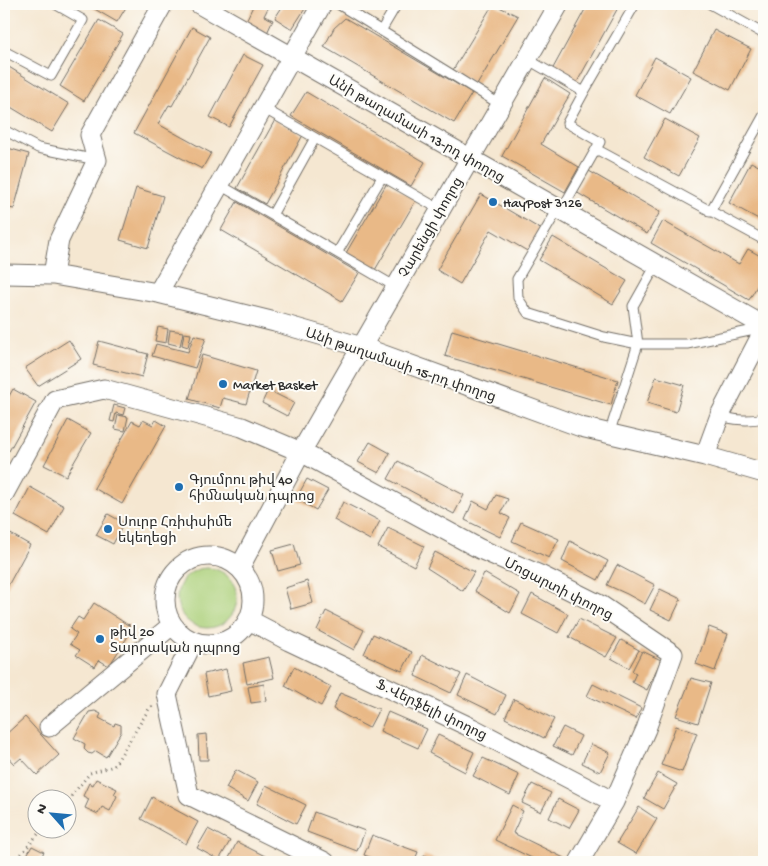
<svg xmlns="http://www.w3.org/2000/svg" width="768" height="866" font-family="'Gochi Hand','Noto Sans Armenian',sans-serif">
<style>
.green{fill:#acd07a;stroke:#6c7e52}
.building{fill:#e9b987}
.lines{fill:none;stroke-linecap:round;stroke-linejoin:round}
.lane-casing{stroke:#726d65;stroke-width:11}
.street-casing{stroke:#726d65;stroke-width:21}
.path{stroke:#726d65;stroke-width:3;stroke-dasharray:1 4;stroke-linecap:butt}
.lane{stroke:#fff;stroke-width:9}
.street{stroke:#fff;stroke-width:19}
.poi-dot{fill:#1f6fb2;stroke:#fdfcf7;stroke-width:2}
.labels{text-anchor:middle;stroke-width:4;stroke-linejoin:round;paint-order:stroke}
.street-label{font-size:14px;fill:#2b2b2b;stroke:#fdfcf7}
.poi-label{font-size:14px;fill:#2b2b2b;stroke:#fdfcf7;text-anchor:start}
</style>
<rect width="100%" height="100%" fill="#fdfcf7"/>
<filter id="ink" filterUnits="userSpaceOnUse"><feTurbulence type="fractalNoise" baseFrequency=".02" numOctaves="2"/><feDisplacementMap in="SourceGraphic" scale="10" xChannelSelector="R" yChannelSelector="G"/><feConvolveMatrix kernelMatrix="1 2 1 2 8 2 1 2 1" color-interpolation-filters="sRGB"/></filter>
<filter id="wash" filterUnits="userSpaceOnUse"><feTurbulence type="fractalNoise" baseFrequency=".0096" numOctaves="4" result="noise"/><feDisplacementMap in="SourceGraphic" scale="20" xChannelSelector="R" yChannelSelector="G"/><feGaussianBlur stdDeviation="1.12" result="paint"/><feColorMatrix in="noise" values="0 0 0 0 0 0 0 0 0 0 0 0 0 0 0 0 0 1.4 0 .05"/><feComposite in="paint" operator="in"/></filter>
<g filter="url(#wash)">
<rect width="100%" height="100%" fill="#f5e7d1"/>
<path class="green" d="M177 598a30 30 0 1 1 60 0a30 30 0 1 1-60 0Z"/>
<g id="blocks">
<path class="building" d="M86,4H128L117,22Z
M254,4L268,8L264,16L273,20L267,33L245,23Z
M284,4H308L292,29L275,18Z
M367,4H383L379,11Z
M493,4L518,16L477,85L453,70Z
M588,4H620L576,84L552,70Z
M753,4H764V10Z
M345,18L472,93L454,123L324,47L334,28Z
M99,20L123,34L84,101L60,86Z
M192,27L210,37L172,106L169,105L158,124L211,153L202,169L134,133Z
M714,30L751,49L730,90L693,71Z
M243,55L263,65L229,127L210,117Z
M655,57L691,77L670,114L635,95Z
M4,64L69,104L52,132L4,103Z
M545,78L570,94L541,144L579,167L565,192L502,156Z
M306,92L425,162L411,186L291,116Z
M665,119L700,138L679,176L644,157Z
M275,120L303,135L265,204L237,188Z
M4,147L29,154L14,209L4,207Z
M751,162L764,169V222L729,203Z
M589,171L660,212L647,234L576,192Z
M387,183L416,200L375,270L346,253Z
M136,188L163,196L148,248L120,240Z
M481,194L542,230L529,252L491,230L460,284L437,270Z
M237,202L359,273L342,301L221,230Z
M663,221L739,264L748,249L764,258V274L749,300L651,243Z
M553,237L627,281L613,304L539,260Z
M158,327L168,329L166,343L155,341Z
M170,330L183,332L180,346L168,343Z
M452,330L618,380L611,405L445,356Z
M184,333L191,334L188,347L182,345Z
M194,335L206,338L195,368L152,356L156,344L188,352Z
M69,340L81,359L38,386L25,368Z
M99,341L148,354L142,377L93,365Z
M202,355L256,371L246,404L223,398L220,408L189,399Z
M656,377L684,385L676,412L647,403Z
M13,389L36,402L9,451L4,448V405Z
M268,390L294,403L287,416L262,403Z
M114,405L125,408L123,415L116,413L114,422L110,421Z
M118,415L128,417L125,431L115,429Z
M68,420L91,433L66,476L44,465Z
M143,420L153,425L156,420L166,426L122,504L94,488L132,421L140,425Z
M370,442L390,453L379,473L358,462Z
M398,461L464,495L454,514L388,479Z
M307,479L328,490L316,510L296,499Z
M30,487L64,506L49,535L15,516Z
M496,495L508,499L501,513L510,518L500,537L465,520L473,501L488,509Z
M343,502L380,521L370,540L334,520Z
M108,514L124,523L113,544L96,535Z
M521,522L559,539L549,558L512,541Z
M388,528L424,546L414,566L378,547Z
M7,532L30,545L4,593V539Z
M570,541L608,561L598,580L562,561Z
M294,544L300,565L278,571L272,550Z
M435,552L474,572L463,591L427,568Z
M617,565L655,585L645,604L627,594L607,585Z
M484,573L520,594L510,613L475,591Z
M307,581L313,603L291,609L285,588Z
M660,589L681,599L671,620L650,610Z
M532,594L568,614L558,633L522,614Z
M94,603L128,625L129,624L130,633L109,666L99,660L95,667L76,655L80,650L70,644L77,634L70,629L78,617L83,620Z
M326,611L364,630L354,650L317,630Z
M579,619L617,638L606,657L569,637Z
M709,627L728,634L715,671L696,664Z
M373,634L412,652L402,671L364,654Z
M621,640L639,650L629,668L611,658Z
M642,651L661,660L647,690L632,682L636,673L632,671Z
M422,655L461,674L451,693L415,676Z
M269,657L274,678L247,684L243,663Z
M294,667L331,687L321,706L285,686Z
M226,669L231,691L208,696L204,674Z
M467,675L506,695L497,714L458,695Z
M691,678L711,683L698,723L676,716Z
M264,684L266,701L251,703L248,687Z
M593,684L641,708L636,719L587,696Z
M340,693L379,709L369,728L333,709Z
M514,699L554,719L544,738L505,718Z
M95,711L101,714L99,718L114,726L115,723L121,725V732L106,757L96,751L92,754L88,753L84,749L85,744L74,738L89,712Z
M388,712L427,729L418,748L380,731Z
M25,717L59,755L37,775L21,758L14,764L4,753V736Z
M676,726L697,733L682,772L661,765Z
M563,727L581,736L572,755L553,746Z
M206,734L208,760H199L198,735Z
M438,735L474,752L465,772L429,753Z
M591,744L610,753L600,772L582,763Z
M483,758L519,775L510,795L473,776Z
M236,770L258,782L248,801L226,788Z
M658,773L677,784L663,809L644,798Z
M96,779L117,789L114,794L117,796L110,811L102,807L98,814L85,808L89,799L83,796L89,783L93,785Z
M532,784L551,793L541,812L522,803Z
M266,785L306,805L296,824L257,804Z
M152,797L198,822L186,844L141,819Z
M558,799L579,810L569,828L549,818Z
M512,805L523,811L513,833L564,858L561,862H540L495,840Z
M639,807L657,819L636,854L617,843Z
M314,812L365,831L357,851L307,832Z
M208,829L230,841L219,860L197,848Z
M372,835L418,852L414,862H384L364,855Z
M237,842L275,861L274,862H227Z
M32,846L44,852L38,862H23Z
M424,855L443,862H421Z"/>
</g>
</g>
<g filter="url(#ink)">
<use href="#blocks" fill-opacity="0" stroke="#726d65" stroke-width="1"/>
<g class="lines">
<g class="lane-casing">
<path id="lane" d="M338,4L501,105
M710,4L764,34
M381,31L397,4
M4,51L51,76L83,20L55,4
M527,59L584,92L567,123L600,142L561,211
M584,92L634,6L630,4
M263,108L441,210
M4,130L38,148L97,160
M596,149L764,240
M220,185L396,287
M558,209L517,279L518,298L528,313L604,337L638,344L633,306L656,265
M710,212L764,115
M272,215L315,138
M337,253L382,177
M720,415C733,421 751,421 764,418
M609,434L638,344H687L764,328"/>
</g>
<g class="street-casing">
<path id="street" d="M199,4L764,326
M4,274L53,275L158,293L275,322L362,347L581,427L705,456L764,473
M53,275L59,240L97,160L90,135L163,4
M158,293L322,4
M705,456L720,415L764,330
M4,494L55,400L104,389L242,427L301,452L480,549L542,576L602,606L673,654L646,729L614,802L579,862
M165 600a44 44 0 1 1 88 0a44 44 0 1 1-88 0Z
M240,567L301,452L559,4
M249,620L289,641L472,728L614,802
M193,642L167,694L189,795L325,862
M49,727L172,625"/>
</g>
<path class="path" d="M68,800L90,773L114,766L149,709L154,705
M15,862L43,828"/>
<use href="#lane" class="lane"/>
<use href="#street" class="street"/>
</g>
</g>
<g class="poi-dot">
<circle cx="493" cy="202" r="5"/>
<circle cx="223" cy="384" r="5"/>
<circle cx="179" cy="487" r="5"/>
<circle cx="108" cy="529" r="5"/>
<circle cx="100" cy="639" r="5"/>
</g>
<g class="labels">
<g class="street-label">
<text transform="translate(417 128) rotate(30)" y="5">Անի թաղամասի 13-րդ փողոց</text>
<text transform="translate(430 227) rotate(-60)" y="5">Չարենցի փողոց</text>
<text transform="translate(401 364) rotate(19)" y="5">Անի թաղամասի 15-րդ փողոց</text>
<text transform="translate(559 588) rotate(27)" y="5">Մոցարտի փողոց</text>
<text transform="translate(432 709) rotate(26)" y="5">Ֆ.Վերֆելի փողոց</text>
</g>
<g class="poi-label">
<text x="503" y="207">HayPost 3126</text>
<text x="233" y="389">Market Basket</text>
<text x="189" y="484">Գյումրու թիվ 40<tspan x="189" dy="16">հիմնական դպրոց</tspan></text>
<text x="118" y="526">Սուրբ Հռիփսիմե<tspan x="118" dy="16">եկեղեցի</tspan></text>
<text x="110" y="636">թիվ 20<tspan x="110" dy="16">Տարրական դպրոց</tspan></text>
</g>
</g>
<rect width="768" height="866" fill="none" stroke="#fdfcf7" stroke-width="20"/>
<g transform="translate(52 814) rotate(297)"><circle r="24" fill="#fdfcf7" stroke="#a9a8a5"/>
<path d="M0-4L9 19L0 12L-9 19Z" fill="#1f6fb2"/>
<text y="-8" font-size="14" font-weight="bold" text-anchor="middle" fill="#2b2b2b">N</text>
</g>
</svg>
